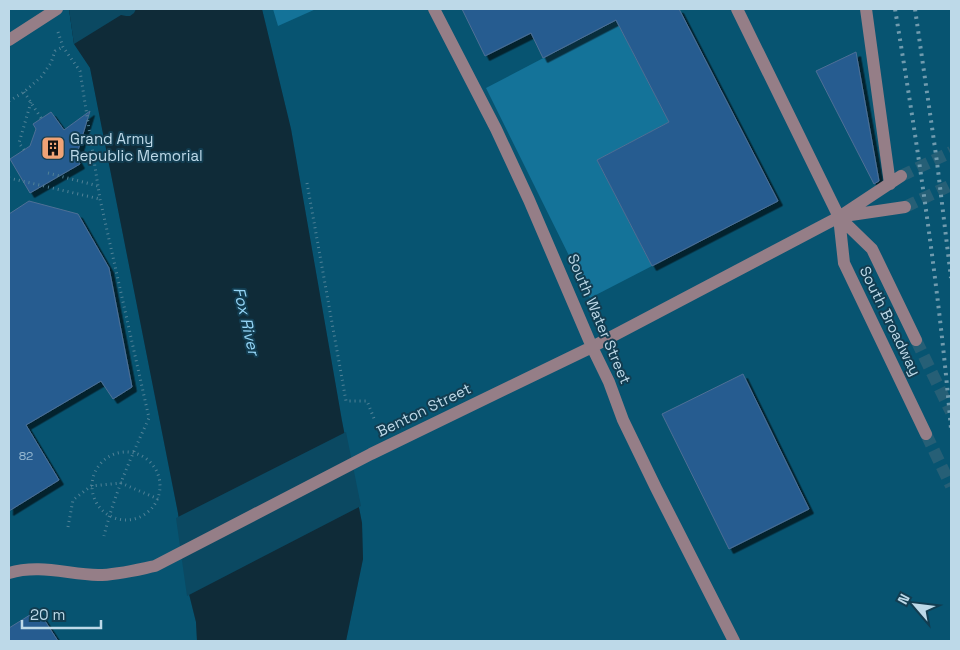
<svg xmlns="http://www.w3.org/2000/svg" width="960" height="650" font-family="'Space Grotesk',sans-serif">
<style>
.built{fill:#075471}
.green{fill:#147399}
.water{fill:#0f2b38}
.pier{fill:#0b4962}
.building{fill:#275b90;stroke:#4e7096;filter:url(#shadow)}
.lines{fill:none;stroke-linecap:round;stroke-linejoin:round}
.minor-tunnel{stroke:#265f76;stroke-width:12;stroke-dasharray:12 6;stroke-linecap:butt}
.path{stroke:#518297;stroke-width:3;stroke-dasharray:1 4;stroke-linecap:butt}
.minor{stroke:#957e87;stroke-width:12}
.rail{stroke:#709bae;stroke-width:4;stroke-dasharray:2.5 5;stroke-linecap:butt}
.labels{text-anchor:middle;stroke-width:4;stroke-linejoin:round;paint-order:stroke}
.number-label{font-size:12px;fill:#98bad2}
.poi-label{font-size:15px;fill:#bdd9e8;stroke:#123d51;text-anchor:start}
.street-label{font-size:15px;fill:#bdd9e8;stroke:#123d51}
.water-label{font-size:16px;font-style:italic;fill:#94d4f5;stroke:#123d51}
</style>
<defs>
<filter id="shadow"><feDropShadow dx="4.5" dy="4.5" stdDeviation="0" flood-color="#0009"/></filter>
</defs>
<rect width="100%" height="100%" fill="#0b4962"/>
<path class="built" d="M9,9H69L74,44L90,67L178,513L189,594L196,622L197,641H9Z
M262,9H951V641H346L363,559L362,523L342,421L291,129Z"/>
<path class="green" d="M273,9H316L278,26Z
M616,20L669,122L597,160L652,266L590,298L486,88Z"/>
<path class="water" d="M69,9H262L291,129L342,421L362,523L363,559L346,641H197L196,622L189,594L178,513L90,68L74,44Z"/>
<path class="pier" d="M69,9H136L134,13L130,16H126L121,15L74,44Z
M346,432L361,506L187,596L176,518Z"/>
<path class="building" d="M462,9H679L778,201L652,266L597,160L669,122L616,20L543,58L531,33L485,56Z
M856,52L879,181L874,184L816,71Z
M90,111L76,157L80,164L30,193L10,159L30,146L36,129L33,124L51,112L64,130Z
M29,201L78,214L109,268L132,387L113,399L101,381L26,425L59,480L9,511V214Z
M743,374L809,509L729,549L662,414Z
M38,610L58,641H9V628Z"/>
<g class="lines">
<path class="minor-tunnel" d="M901,176L951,152
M905,207L951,185
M916,340L951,412
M926,434L951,486"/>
<path class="path" d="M58,32L63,47L80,71L100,199L149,418C131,457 114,495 104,536
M24,92L41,118
M9,101L24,92L41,77L51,63L55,51L63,47
M24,150L19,143L31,102
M48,173L98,186
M9,178L100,199
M307,183L346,401H367L375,421
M92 486a34 34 0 1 1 68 0a34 34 0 1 1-68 0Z
M68,527L73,500L91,486L121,483L158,499"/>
<path class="minor" d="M434,9L496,129L529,200L592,347L609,382L623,420L656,488L734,641
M737,9L839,217L872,249L916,340
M866,9L890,184
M9,40L57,9
M844,216L905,207
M839,217L844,263L926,434
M9,573C39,564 67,574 98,575C117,575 136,570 155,566L371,454L592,347L839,217L901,176"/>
<path class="rail" d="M895,9C918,148 939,288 951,429
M915,9L937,162L951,278"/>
</g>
<defs>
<g id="building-square" transform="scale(1.25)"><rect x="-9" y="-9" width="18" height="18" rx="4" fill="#efa376" stroke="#123d51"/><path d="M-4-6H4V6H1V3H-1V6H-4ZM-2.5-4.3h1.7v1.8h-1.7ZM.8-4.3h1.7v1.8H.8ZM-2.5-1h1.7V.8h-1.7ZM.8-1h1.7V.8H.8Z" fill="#111"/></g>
</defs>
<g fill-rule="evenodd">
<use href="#building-square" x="53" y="148"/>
</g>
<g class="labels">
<g class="number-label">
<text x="26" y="460">82</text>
</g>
<g class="poi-label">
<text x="70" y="144">Grand Army<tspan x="70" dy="17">Republic Memorial</tspan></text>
</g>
<g class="street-label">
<text transform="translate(599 319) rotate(67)" y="5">South Water Street</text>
<text transform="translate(890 321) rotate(64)" y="5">South Broadway</text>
<text transform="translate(424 410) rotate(-26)" y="5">Benton Street</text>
</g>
<g class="water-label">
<text transform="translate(247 321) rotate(77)" y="6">Fox River</text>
</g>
</g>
<rect width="960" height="650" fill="none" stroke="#bdd9e8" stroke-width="20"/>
<g transform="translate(915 605) rotate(298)" stroke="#123d51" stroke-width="4" paint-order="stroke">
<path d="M0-4L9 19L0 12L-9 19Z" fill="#bdd9e8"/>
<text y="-8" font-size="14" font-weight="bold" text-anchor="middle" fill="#bdd9e8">N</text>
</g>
<path d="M22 620v8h79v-8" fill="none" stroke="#bdd9e8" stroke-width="2.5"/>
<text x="30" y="620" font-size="15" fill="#bdd9e8" stroke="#123d51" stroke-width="4" paint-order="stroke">20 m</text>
</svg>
